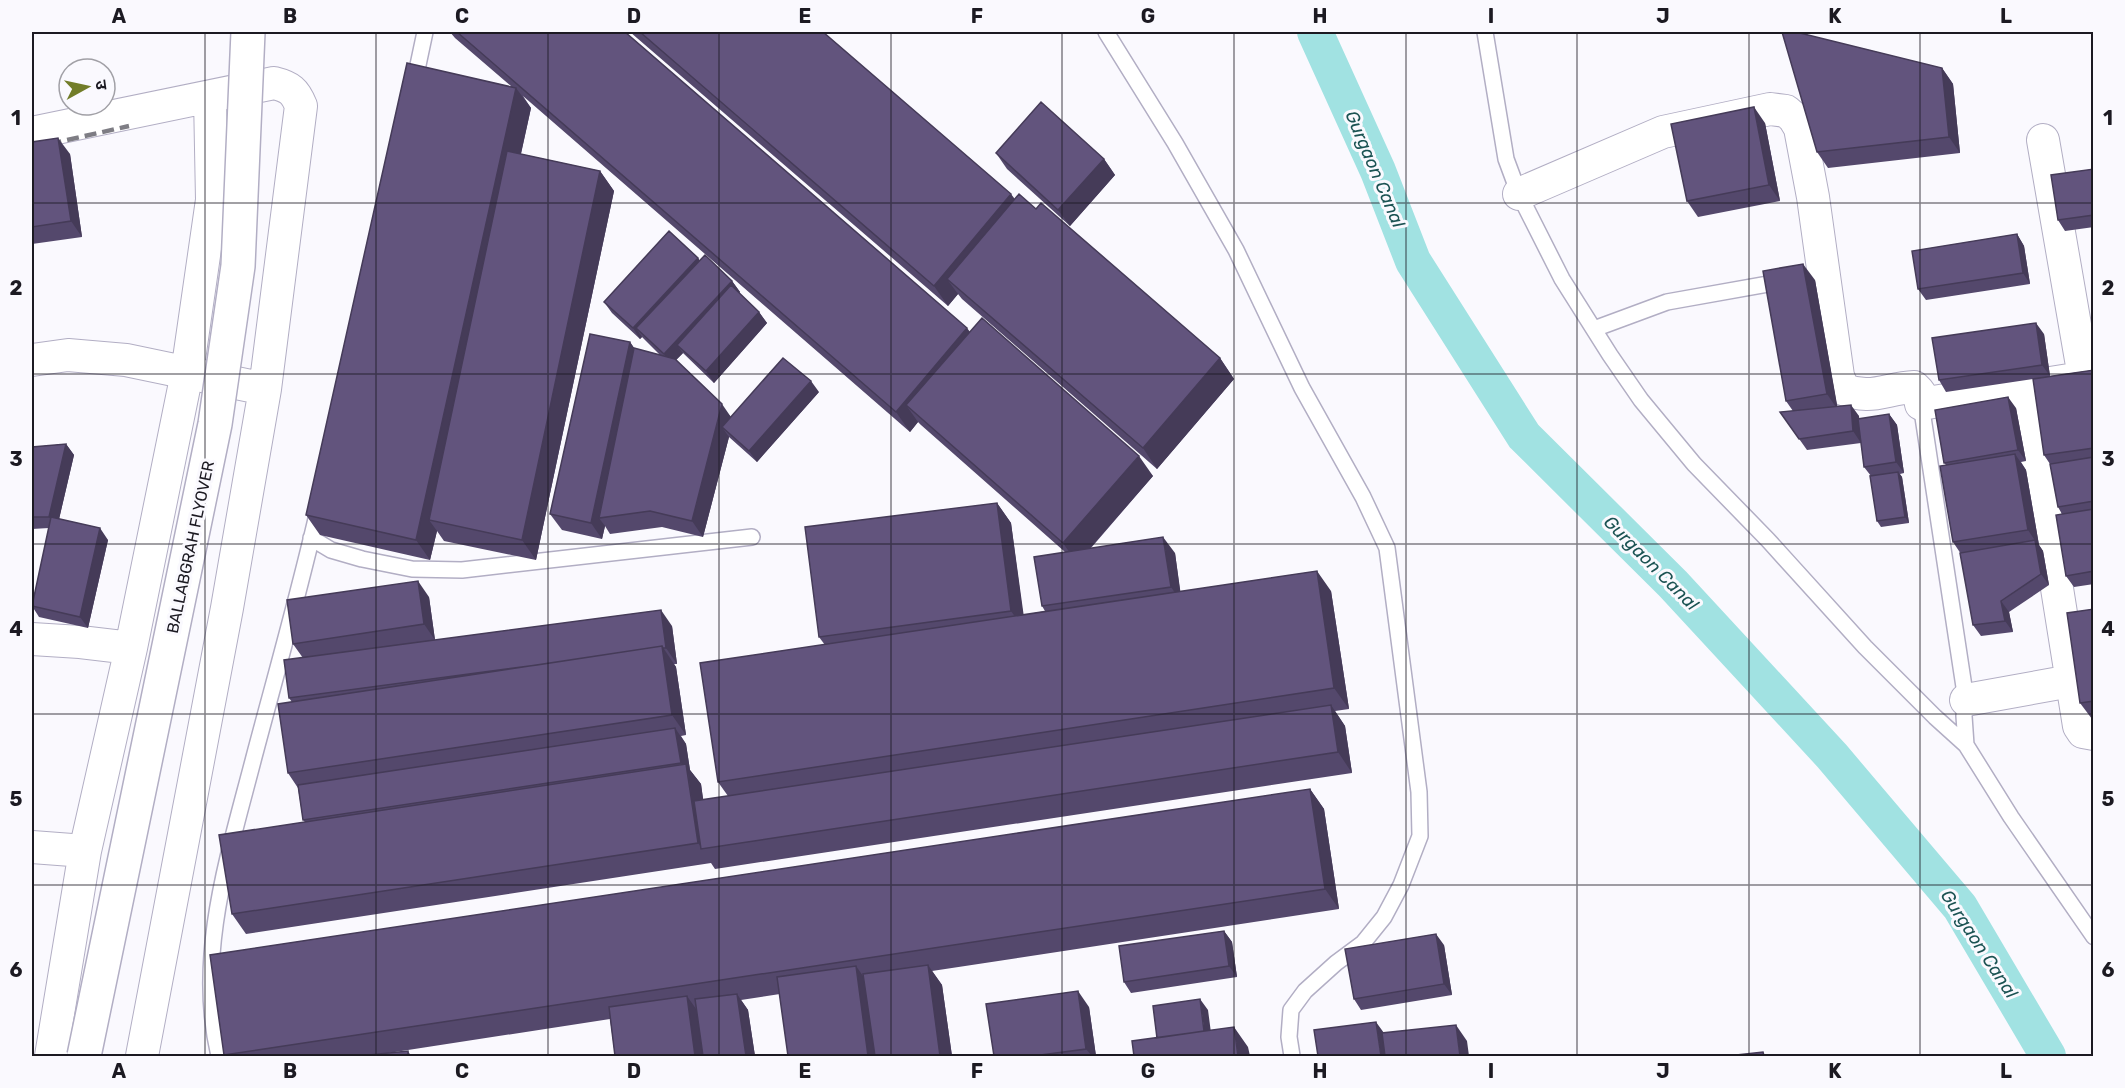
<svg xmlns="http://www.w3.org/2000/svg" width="2125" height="1088" font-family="Rubik,'Noto Sans Devanagari',sans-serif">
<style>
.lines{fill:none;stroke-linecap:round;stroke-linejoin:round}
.canal{stroke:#a1e2e2;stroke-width:36}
.lane-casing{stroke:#b2aec4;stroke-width:18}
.street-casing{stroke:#b2aec4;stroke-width:34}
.lane{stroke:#fff;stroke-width:15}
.street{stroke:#fff;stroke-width:32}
.rail{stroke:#7e7d84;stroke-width:4.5;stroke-dasharray:12 6;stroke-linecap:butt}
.secondary-bridge-casing{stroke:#b2aec4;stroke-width:36;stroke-linecap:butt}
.secondary-bridge{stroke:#fff;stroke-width:33}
.wall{fill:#54486c}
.shaded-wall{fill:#453b58}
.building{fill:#62547d;stroke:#453b58;stroke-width:1.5}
.grid{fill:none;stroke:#1c1a22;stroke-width:1.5;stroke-opacity:0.55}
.labels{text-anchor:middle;stroke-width:6;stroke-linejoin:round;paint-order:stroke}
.street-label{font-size:16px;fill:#1c1a22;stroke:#faf9fe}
.water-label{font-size:18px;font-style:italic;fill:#1b5353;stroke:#faf9fe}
.neatline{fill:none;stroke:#1c1a22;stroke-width:2}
.grid-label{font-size:20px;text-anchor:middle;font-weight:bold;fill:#1c1a22}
</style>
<rect width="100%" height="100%" fill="#faf9fe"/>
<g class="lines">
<path class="canal" d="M1315,32L1378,171L1413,261L1524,436L1673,584L1832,756L1960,907L2048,1056"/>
<g class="lane-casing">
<path id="lane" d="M1106,32L1175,143L1236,250L1302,388L1363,497L1387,548L1419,792L1420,836L1401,885L1384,917L1363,943L1336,963L1305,991L1291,1010L1289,1037L1292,1056
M1485,32L1506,159L1519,194L1562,279L1610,355L1641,400L1694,464L1768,540L1865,647L1935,717L1966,745
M414,84L425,32
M1594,329L1667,302L1785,281
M1921,404L1966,700L1964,716L1966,745L2011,817L2094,937
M311,538L331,550L362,559L412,569L462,570L752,537
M219,1056C195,956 229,854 254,757C276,674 300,590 319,506"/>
</g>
<g class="street-casing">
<path id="street" d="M32,133L274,83C290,87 295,91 301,106L265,389L227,608L142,1056
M2043,140L2084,377
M1519,194L1663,132L1770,109L1786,111L1794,118L1800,128L1813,197L1838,376L1843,389C1870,401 1887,388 1914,387L1919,392L1921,404L2094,376
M32,360L68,355L126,360L265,389
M2025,388L2079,726L2083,732L2094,734
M32,639L80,642L131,648
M1966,700L2071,681
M32,847L85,851
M51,1056L85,851L131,648L187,373L212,200L210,97"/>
</g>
<use href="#lane" class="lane"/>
<use href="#street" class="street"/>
<path class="rail" d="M32,148L129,126"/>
<g class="secondary-bridge-casing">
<path id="secondary-bridge" d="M84,1056L215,424L238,266L248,32"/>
</g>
<use href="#secondary-bridge" class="secondary-bridge"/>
</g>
<path class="wall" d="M450,32H625L970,332L1153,476L1091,548L1175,553L1180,591H1331L1349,709L1335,711L1345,726L1352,773L715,869L711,863L246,934L232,914L305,822L303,820L298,788L288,773L292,702L289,698L303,658L293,644L429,597L435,640L672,626L677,664H674L676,667L686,735L681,736L686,744L690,770L701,784L703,800L728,796L718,782L825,645L819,637L997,503L1011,523L1023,615L1045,611L1042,606L1065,552L921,425L918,422L910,432L523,96L531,108L521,154L600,171L614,191L536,560L444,541L437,531L430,560L320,535L306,515L511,86L455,38Z
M630,32H823L1015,200L1036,209L1220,358L1234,379L1157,469L962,299L958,294L948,306Z
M1942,68L1953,84L1960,153L1828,168L1817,152Z
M1765,123L1780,201L1698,217L1687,201Z
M32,142L70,154L82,237L32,244Z
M996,153L1104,159L1115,175L1070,226L1007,169Z
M2094,169V227L2065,231L2058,220Z
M2017,234L2024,246L2030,284L1926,300L1918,289Z
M698,258L700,261L732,281L740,292L739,293L759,312L767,323L714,383L683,353L676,360L731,417L819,392L757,462L729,437L703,537L662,527L610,534L605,526L602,539L562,530L550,514L630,342L634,348L660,355L642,337L640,339L612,313L604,302Z
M1815,280L1837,406L1859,416V419L1889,414L1897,425L1904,473L1900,474L1902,477L1909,523L1881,527L1877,521L1871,476L1864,467L1861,443L1807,450L1780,412L1793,411L1786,401Z
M2044,334L2050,376L2094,370V584L2074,587L2066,576L2062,514L2058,507L2050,464L2044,455L2033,379L1946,392L1939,380Z
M2016,408L2026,461L2021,462L2026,470L2039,545L2043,551L2049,585L2009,612L2013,632L1981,636L1973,625L1961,554L1953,542L1946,465L1944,463Z
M66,444L74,455L59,519L108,540L88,628L39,617L32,606L49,528L32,529V447Z
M2094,609V719H2092L2080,703Z
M1310,789L1324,809L1339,909L932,971L942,985L952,1056H788L780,994L741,1000L748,1010L755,1056H615L610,1019L382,1054L408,1051L411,1056H225L224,1055Z
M1224,931L1232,942L1237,977L1131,993L1124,982Z
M1444,945L1452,995L1361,1010L1354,999Z
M1089,1007L1096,1056H994Z"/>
<path class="shaded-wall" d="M1942,68L1953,84L1960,153L1949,137Z
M516,88L531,108L439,522L429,520L437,531L430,560L416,540Z
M1754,107L1765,123L1780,201L1769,185Z
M58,138L70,154L82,237L71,221Z
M1104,159L1115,175L1070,226L1058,210Z
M600,171L614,191L536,560L522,540Z
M1011,194L1026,214L947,279L958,294L948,306L934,286Z
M2017,234L2024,246L2030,284L2023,273Z
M698,258L705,269L636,328L642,337L640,339L633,328Z
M1803,264L1815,280L1838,410L1827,394Z
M732,281L740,292L684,352L677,345L683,353L671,365L664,354Z
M759,312L767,323L714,383L706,371Z
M2036,323L2044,334L2050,376L2042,365Z
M967,328L982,348L906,405L918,422L910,432L896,412Z
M630,342L641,358L599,518L605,526L602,539L591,523Z
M1220,358L1234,379L1157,469L1143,448Z
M811,381L819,392L757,462L749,451Z
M2008,397L2016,408L2026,461L2018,450Z
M722,404L733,420L722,427L729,437L703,537L692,521Z
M1851,405L1859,416L1861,443L1853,431Z
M1889,414L1897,425L1904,473L1896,462Z
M66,444L74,455L57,528L49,517Z
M2015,454L2026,470L2039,545L2043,551L2049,585L2041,574L2036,542L2028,530Z
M1139,456L1153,476L1077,563L1063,543Z
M1898,472L1902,477L1909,523L1905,517Z
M997,503L1011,523L1026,632L1011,611Z
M100,528L108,540L88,628L80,617Z
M1163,537L1175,553L1182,603L1171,587Z
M1317,571L1331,591L1349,709L1334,688Z
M418,581L429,597L435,640L424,624Z
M2001,601L2009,612L2013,632L2005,621Z
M661,610L672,626L677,664L666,648Z
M662,646L676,667L686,735L672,715Z
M1331,705L1345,726L1352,773L1338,752Z
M675,728L686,744L690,770L701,784L710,847L702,848L698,843L688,773L681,763Z
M1310,789L1324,809L1339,909L1325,889Z
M1224,931L1232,942L1237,977L1229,966Z
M1436,934L1444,945L1452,995L1444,984Z
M928,965L942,985L952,1056H940Z
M856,966L870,986L880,1056H868Z
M1078,991L1089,1007L1096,1056H1092L1086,1049Z
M737,994L748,1010L755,1056H746Z
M687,996L701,1016L706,1056H695Z
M1200,999L1208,1010L1213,1048L1205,1037Z
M1376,1022L1384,1033L1387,1056H1381Z
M1456,1025L1467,1041L1469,1056H1460Z
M1234,1027L1248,1047L1250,1056H1238Z"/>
<path class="building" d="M457,32H625L967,328L896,412Z
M640,32H823L1011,194L934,286Z
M1782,32H1796L1942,68L1949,137L1817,152Z
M407,63L516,88L416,540L306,515Z
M1041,102L1104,159L1058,210L996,153Z
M1754,107L1769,185L1687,201L1671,124Z
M58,138L71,221L32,227V142Z
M507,151L600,171L522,540L429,520Z
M2094,169V215L2058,220L2051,175Z
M1019,194L1036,209L1041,203L1220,358L1143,448L947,279Z
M669,231L698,258L633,328L604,302Z
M2017,234L2023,273L1918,289L1912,251Z
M705,255L732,281L664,354L636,328Z
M1803,264L1827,394L1786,401L1763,271Z
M731,285L759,312L706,371L677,345Z
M982,318L1139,456L1063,543L906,405Z
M2036,323L2042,365L1939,380L1932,338Z
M590,334L630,342L591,523L550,514Z
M634,348L675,359L722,404L692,521L650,511L599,518Z
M783,358L811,381L749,451L722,427Z
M2094,370V448L2044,455L2033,379Z
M2008,397L2018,450L1944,463L1935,410Z
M1851,405L1853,431L1799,439L1780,412Z
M1889,414L1896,462L1864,467L1858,419Z
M66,444L49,517H32V447Z
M2015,454L2028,530L1953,542L1940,466Z
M2094,457V501L2058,507L2050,464Z
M1898,472L1905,517L1877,521L1870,476Z
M997,503L1011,611L819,637L805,527Z
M2094,509V571L2066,576L2056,515Z
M51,517L100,528L80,617L32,606Z
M1163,537L1171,587L1042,606L1034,557Z
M2035,540L2041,574L2001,601L2005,621L1973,625L1960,553Z
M1317,571L1334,688L718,782L700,663Z
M418,581L424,624L293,644L287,600Z
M2094,609V701L2080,703L2067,613Z
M661,610L666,648H663L662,646L537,665L289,698L284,660Z
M662,646L672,715L288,773L278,704Z
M1331,705L1338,752L701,849L694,801Z
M675,728L681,763L303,820L298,785Z
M686,764L698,843L232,914L219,835Z
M1310,789L1325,889L224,1055L210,955Z
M1224,931L1229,966L1124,982L1119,946Z
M1436,934L1444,984L1354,999L1345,949Z
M928,965L940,1056H875L863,974Z
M856,966L868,1056H788L777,977Z
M1078,991L1086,1049L1033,1056H994L986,1004Z
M737,994L746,1056H703L695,999Z
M687,996L695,1056H615L609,1007Z
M1200,999L1204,1031L1157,1038L1153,1006Z
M1376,1022L1381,1056H1318L1314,1030Z
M1456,1025L1460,1056H1385L1382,1033Z
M1234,1027L1238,1056H1134L1132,1041Z
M408,1051V1056H359Z
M1763,1052L1764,1056H1727Z"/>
<path class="grid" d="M205,32V1056M376,32V1056M548,32V1056M719,32V1056M891,32V1056M1062,32V1056M1234,32V1056M1406,32V1056M1577,32V1056M1749,32V1056M1920,32V1056M32,203H2094M32,374H2094M32,544H2094M32,714H2094M32,885H2094"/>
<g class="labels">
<g class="street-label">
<text transform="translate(190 547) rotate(-78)" y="6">BALLABGRAH FLYOVER</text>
</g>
<g class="water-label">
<text transform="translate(1375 169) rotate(67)" y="6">Gurgaon Canal</text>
<text transform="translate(1651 563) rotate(45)" y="6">Gurgaon Canal</text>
<text transform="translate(1979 944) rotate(57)" y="6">Gurgaon Canal</text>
</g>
</g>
<rect width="2125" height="1088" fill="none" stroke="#faf9fe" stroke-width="66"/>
<g transform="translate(87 87) rotate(82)"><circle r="28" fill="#faf9fe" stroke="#a1a0a6" stroke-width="1.5"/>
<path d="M0-4.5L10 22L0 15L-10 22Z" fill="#727d29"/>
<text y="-9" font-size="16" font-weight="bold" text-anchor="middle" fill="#1c1a22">उ</text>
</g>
<rect x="33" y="33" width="2059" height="1022" class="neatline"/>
<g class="grid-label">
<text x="119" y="23">A</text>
<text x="290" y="23">B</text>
<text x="462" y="23">C</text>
<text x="634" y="23">D</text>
<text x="805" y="23">E</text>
<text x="977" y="23">F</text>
<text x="1148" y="23">G</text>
<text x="1320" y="23">H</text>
<text x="1491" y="23">I</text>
<text x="1663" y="23">J</text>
<text x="1835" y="23">K</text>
<text x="2006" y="23">L</text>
<text x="16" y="125">1</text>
<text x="2108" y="125">1</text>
<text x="16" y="295">2</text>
<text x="2108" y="295">2</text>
<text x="16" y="466">3</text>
<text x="2108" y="466">3</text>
<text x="16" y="636">4</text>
<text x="2108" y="636">4</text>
<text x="16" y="806">5</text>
<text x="2108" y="806">5</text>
<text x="16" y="977">6</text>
<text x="2108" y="977">6</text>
<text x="119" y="1078">A</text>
<text x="290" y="1078">B</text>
<text x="462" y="1078">C</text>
<text x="634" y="1078">D</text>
<text x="805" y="1078">E</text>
<text x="977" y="1078">F</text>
<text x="1148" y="1078">G</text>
<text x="1320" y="1078">H</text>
<text x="1491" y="1078">I</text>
<text x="1663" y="1078">J</text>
<text x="1835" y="1078">K</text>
<text x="2006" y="1078">L</text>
</g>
</svg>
